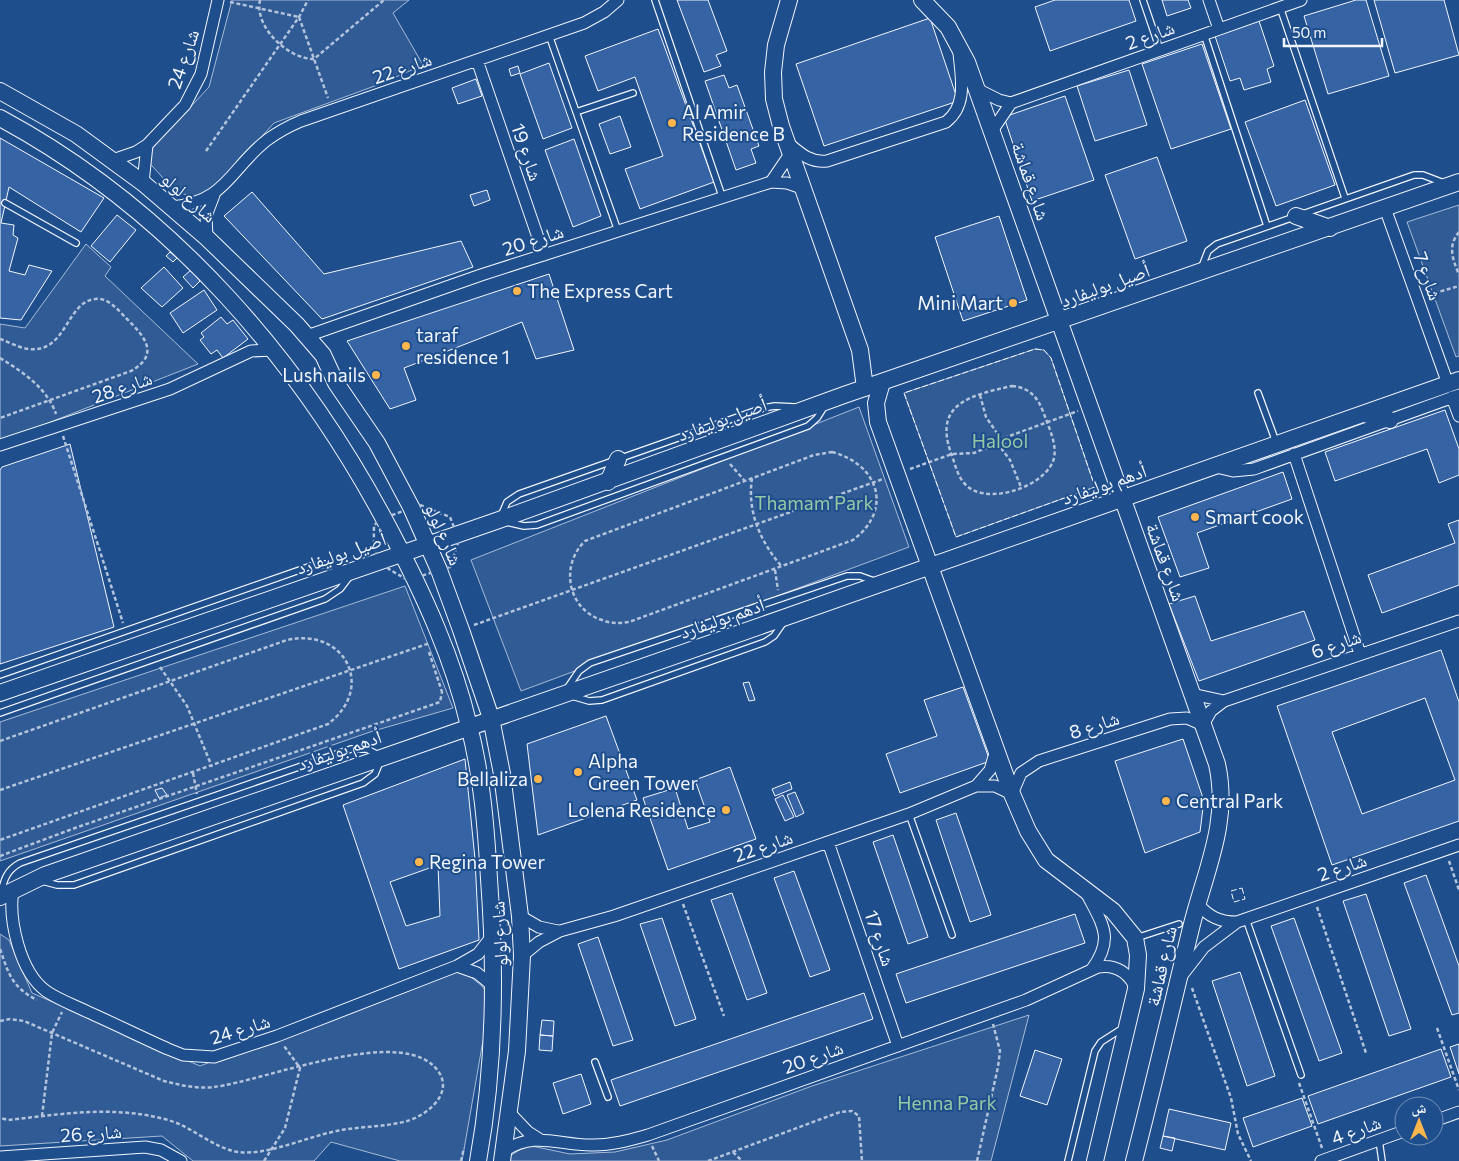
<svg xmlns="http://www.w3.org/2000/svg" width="1459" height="1161" font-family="Commissioner,'Noto Naskh Arabic',sans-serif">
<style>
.green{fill:#305b95;stroke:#a8bbd7}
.building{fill:#3563a3;stroke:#f2f6ff;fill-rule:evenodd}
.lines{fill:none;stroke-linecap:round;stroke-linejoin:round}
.lane-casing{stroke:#f2f6ff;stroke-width:8}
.street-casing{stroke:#f2f6ff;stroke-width:13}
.secondary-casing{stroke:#f2f6ff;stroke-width:18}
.path{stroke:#b3c4dc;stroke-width:2.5;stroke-dasharray:4 2.5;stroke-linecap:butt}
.lane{stroke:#1f4e8c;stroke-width:5.5}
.street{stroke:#1f4e8c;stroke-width:11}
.secondary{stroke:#1f4e8c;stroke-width:16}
.fence{stroke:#f2f6ff;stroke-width:1;stroke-dasharray:6 2.5;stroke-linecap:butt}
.poi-dot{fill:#ffb74d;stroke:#1f4e8c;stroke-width:2}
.labels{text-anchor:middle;stroke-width:4;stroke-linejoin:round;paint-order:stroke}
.street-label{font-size:19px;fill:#f2f6ff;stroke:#1f4e8c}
.poi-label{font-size:19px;fill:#f2f6ff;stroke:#1f4e8c;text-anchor:start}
.park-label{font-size:19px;fill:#97c8a6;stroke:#1f4e8c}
</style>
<rect width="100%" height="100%" fill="#1f4e8c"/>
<path class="green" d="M232,0H409L393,13L423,65L380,84L274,123L202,202L173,189L144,157L209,87Z
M1459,205V356L1456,357L1407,222Z
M86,244L111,267L105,276L198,364L0,442V324L25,328Z
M1035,349L1044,350L1051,358L1095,487L956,537L904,393Z
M859,407L909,547L521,691L471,560Z
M405,586L453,708L370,732L0,861V722Z
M0,934L9,940L32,993L200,1066L457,966L482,986L490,998L491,1009L482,1046L462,1161H400L331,1142L314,1161H193L162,1136L0,1146Z
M1029,1015L991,1161H510V1156L527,1145L570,1154L615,1152L667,1140L812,1086Z"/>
<path class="building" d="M677,0H708L727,51L716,55L721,66L704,72Z
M1055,0H1129L1136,21L1050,51L1035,7Z
M1162,0H1188L1191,8L1167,16Z
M1356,0H1366L1389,76L1328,94L1304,16Z
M1374,0H1444L1459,55L1395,73Z
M930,18L958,101L824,146L796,64Z
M1259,21L1274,66L1267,69L1271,82L1244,90L1240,78L1230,81L1215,36Z
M658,29L714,182L640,209L625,169L663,156L635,77L598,91L585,56Z
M1202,44L1231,129L1171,149L1142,64Z
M549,63L572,128L543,139L520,74Z
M518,66L520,73L511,76L509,69Z
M1129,70L1147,125L1095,141L1077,86Z
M724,75L729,88L737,85L759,146L751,149L756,163L736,170L705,81Z
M476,79L482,96L458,104L452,88Z
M1065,96L1094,180L1032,201L1004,117Z
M1305,100L1335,185L1276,206L1245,122Z
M620,116L631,147L610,154L599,124Z
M0,138L104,198L81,232L9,187L1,223L14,225L13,235L18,238L9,271L25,275L29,265L52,271L21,320L0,318Z
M574,139L601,216L573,227L545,150Z
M1157,157L1187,241L1135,259L1105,175Z
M487,190L490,200L474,206L470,195Z
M252,192L324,274L461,241L473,267L322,319L224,216Z
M117,215L136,230L110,262L91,246Z
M999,216L1027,300L963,321L935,237Z
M170,252L177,258L173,262L166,256Z
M164,267L183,288L162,307L141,288Z
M191,270L200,281L193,288L183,277Z
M549,274L574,350L536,359L522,322L404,368L416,400L390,409L347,341Z
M204,290L217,310L183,333L170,313Z
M221,317L227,324L233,320L248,339L223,358L217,350L211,354L200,340L204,337L201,333Z
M1445,410L1459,449V475L1439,483L1427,449L1335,481L1325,452Z
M70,444L114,627L0,664V470L2,467Z
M1283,472L1292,499L1197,533L1209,568L1180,577L1158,517Z
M1459,520V585L1382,613L1368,575L1455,543L1448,524Z
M1195,596L1211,641L1304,611L1315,640L1199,681L1169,604Z
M1441,650L1459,702V821L1332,865L1277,706ZM1425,698L1455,780L1362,814L1332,732Z
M749,682L755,700L749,701L743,683Z
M963,687L990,761L900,793L886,754L937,736L924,700Z
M606,716L637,800L538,835L527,744Z
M1183,739L1202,795L1203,808L1200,832L1145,853L1115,761Z
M465,759L475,859L479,940L399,969L343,805ZM438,865L440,916L406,926L390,882Z
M730,767L756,839L668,870L643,798L675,788L688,829L710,822L695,780Z
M790,782L792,789L775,796L772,789Z
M162,788L167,795L159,798L155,790Z
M795,792L804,813L796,817L787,795Z
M783,795L794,817L785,821L775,799Z
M956,813L991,915L970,922L936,820Z
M893,835L928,937L908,944L873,842Z
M794,871L830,970L810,977L774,878Z
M1426,875L1459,966V1013L1452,1015L1404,883Z
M732,893L767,993L747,1000L711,900Z
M1366,894L1411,1029L1389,1036L1343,901Z
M1075,914L1085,943L906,1003L896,974Z
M662,918L696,1019L675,1026L640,924Z
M1294,918L1342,1053L1319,1061L1271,926Z
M598,937L633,1040L613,1046L578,944Z
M1240,972L1275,1076L1247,1086L1212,981Z
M864,993L873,1019L620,1106L611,1080Z
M542,1020L554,1021L553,1036L540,1035Z
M540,1035L553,1036L552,1051L539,1050Z
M1459,1044V1074L1450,1047Z
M1441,1049L1451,1077L1318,1124L1308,1096Z
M1035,1050L1062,1059L1047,1105L1020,1096Z
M581,1074L591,1104L563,1114L553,1083Z
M1302,1098L1312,1126L1253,1147L1243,1118Z
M1169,1109L1231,1123L1225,1150L1163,1136Z
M1163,1136L1175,1138L1172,1151L1160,1148Z"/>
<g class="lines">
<g class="lane-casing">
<path id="lane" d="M655,0L723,199
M1143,0L1160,50
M1280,7L1345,198
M1204,34L1267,226
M549,35L618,231
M576,112L633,93
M5,203L76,243
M1201,269L1208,251L1217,244L1414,175H1423L1444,183
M1258,393L1276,442
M501,516L507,502L519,494L763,408L775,406L795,407
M506,522L524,526L537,525L808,426L817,418L824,407
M0,675L311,566L325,564L342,569
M566,690L579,671L590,663L847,576H860L874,581
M572,696L589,701L602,700L765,642L774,636L783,623
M0,713L325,599L340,589L350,576
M909,814L952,935
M1,893C4,879 7,870 20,863L351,749H367L382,757L375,774L363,783L74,885H57L42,881
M1246,919L1301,1075
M1136,938L1179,924
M595,1062L608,1097
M1379,1140L1382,1161
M1068,1161L1095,1051L1101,1042L1123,1028"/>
</g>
<g class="street-casing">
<path id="street" d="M1209,0L1219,29
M477,60L544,255
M977,89L999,100L1011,103L1301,0
M992,131L1011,103
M788,143C800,153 810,163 827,161L946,122C968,105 961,77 959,53
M113,160L136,152L147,145L185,105L201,74L218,0
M771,182L790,154
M143,183L147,145
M172,207C227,201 229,170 267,140C278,132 289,126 301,121L584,23L604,12L618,0
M1385,208L1448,384
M207,238L206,216L214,195
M307,336L481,275L771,182L787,183L802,188
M1452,397L1459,416
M0,445L170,389L251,351L274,350
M1294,454L1360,654
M1216,467L1233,471L1254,469L1459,395
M1192,694L1224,701
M976,786L990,770L996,750
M828,842L898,1046
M13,889C8,920 20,972 46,991C59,1000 74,1005 88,1012C115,1024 141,1037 168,1049L183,1055L214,1057L277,1036L457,966L478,954L492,936
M1087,894C1102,924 1115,938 1092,969
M1198,904C1209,917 1220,922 1237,922
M520,916L539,927L558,931
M522,956L539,942L560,931L614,916L909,814L976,786H995L1012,794L1021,773L1039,761L1170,719L1187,718L1203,725L1211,711L1224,701L1459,621
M457,966L477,973L493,986
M1183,974L1204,947L1237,922L1459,845
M508,1111L528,1132L539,1139
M1434,1121L1459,1112
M504,1151C536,1130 559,1146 594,1145C613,1145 630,1140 648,1135L1026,1000L1098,967C1116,964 1129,973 1136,989
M0,1157L145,1147L161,1150L181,1161
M1321,1161L1404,1131"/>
</g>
<g class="secondary-casing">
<path id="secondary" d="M789,0L776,45L773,72L774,99L781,126L860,350L865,388
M922,0L948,27L967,62L1217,764C1230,823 1205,871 1191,928C1172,1006 1154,1083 1134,1161
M0,91L76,134L143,183L207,238L297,325L323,355L336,383L377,443L411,507L439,570L461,630L491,718L502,774L520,916L522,956L517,1051L502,1161
M0,118C171,210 302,362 391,532C424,595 453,658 469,726C482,776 486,827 489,879C496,973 495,1068 478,1161
M1296,216L1330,228
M882,382L876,403L878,422L1012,794L1028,831L1046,860L1113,911L1135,938L1138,955L1136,989L1095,1161
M1364,414L1390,420
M608,482L618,459
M0,693L499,520L844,395L1459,182
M0,897L45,875L786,617L1459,380"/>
</g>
<path class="path" d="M260,0C254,27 288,59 314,59L384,0
M230,2L299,17
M299,17L328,98
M206,151L299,17L308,0
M1459,232C1447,247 1453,259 1459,275
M1428,295L1459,286
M0,339C9,342 19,348 29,349C67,353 66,302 95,299C108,297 118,310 126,318C144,336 161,354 131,371L0,418
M0,358C23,372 47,388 56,414
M1012,386C1031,388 1038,398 1044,414C1049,428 1057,444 1054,458C1047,487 985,507 965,484C957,476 955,463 951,453C933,403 972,395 1012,386Z
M980,395L986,417L999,436
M993 442a6 6 0 1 1 12 0a6 6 0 1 1-12 0Z
M63,436L123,623
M1004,438L1078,411
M1001,448L1010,460L1021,487
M832,452C878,464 894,509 853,540L629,622C620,623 611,624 602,620C567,609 560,565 585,541L814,455Z
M730,464L744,480
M910,469L952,454L974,453L994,445
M752,478C747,512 760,541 782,567
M420,505L450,517L459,540L450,567L408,580C377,563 373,561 374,525L384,518Z
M775,570L778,590
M474,625L883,479
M429,652L442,692L445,691
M160,667L187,706L212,767
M0,741L287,640C345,627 376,688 328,724L0,840
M193,773L197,794
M0,790L427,644V647
M0,856L75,828L440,702L442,692
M1449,861L1459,890
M683,904L724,1016
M1317,907L1366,1053
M0,949C9,975 12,987 37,1000
M1192,988L1231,1098L1238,1134L1251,1161
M0,1021L10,1019L24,1021L164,1081C180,1085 196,1089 213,1087C263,1082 409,1020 440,1074C452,1096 425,1116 407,1121C386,1127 364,1126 342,1130C310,1135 269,1156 238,1152C213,1148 193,1127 168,1120C115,1105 62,1114 8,1120L0,1118
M1437,1028L1459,1090
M1299,1083L1322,1148
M42,1116L52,1033L62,1012
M652,1146L659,1161
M733,1152L742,1161
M264,1161L285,1128L300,1068L284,1046
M461,1161L464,1148
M708,1161L840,1112L852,1111L859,1116L862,1161
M977,1161L998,1067L1000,1051L993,1024"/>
<use href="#lane" class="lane"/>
<use href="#street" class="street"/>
<use href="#secondary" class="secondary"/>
<path class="fence" d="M1035,349L1044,350L1051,358L1095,487L956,537L904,393Z
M1242,888L1245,899L1234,902L1231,891Z"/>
</g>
<g class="poi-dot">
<circle cx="672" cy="123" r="5"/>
<circle cx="517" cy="291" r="5"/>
<circle cx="1013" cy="303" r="5"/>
<circle cx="406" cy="346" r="5"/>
<circle cx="376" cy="375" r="5"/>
<circle cx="1195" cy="517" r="5"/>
<circle cx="578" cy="772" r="5"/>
<circle cx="538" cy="779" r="5"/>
<circle cx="1166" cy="801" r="5"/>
<circle cx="726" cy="810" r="5"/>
<circle cx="419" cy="862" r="5"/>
</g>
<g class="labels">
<g class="street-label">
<text transform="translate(1150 35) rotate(-20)" y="7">شارع 2</text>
<text transform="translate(183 59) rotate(-71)" y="7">شارع 24</text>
<text transform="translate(402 68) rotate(-19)" y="7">شارع 22</text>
<text transform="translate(527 152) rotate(71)" y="7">شارع 19</text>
<text transform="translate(1031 181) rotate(71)" y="7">شارع قماشة</text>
<text transform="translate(189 197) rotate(41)" y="7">شارع لولو</text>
<text transform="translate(533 240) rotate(-18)" y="7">شارع 20</text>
<text transform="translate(1428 276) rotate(70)" y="7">شارع 7</text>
<text transform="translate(1105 285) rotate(-20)" y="7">أصيل بوليفارد</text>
<text transform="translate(122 387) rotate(-19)" y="7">شارع 28</text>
<text transform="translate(722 419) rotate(-20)" y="7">أصيل بوليفارد</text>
<text transform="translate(1104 484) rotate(-19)" y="7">أدهم بوليفارد</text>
<text transform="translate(444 534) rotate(66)" y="7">شارع لولو</text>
<text transform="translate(341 553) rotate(-19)" y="7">أصيل بوليفارد</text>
<text transform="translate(1166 562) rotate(70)" y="7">شارع قماشة</text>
<text transform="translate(722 618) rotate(-19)" y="7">أدهم بوليفارد</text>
<text transform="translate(1336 644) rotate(-19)" y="7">شارع 6</text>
<text transform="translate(1094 725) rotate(-18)" y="7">شارع 8</text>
<text transform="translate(339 750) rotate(-19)" y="7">أدهم بوليفارد</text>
<text transform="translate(763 846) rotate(-19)" y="7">شارع 22</text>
<text transform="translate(1342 867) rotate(-19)" y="7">شارع 2</text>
<text transform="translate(499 934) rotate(-93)" y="7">شارع لولو</text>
<text transform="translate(880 938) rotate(71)" y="7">شارع 17</text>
<text transform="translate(1161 966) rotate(-77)" y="7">شارع قماشة</text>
<text transform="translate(240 1029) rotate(-17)" y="7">شارع 24</text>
<text transform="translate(813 1057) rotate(-20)" y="7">شارع 20</text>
<text transform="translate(1356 1130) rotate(-20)" y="7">شارع 4</text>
<text transform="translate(91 1133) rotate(-4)" y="7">شارع 26</text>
</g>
<g class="poi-label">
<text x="682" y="119">Al Amir<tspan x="682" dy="22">Residence B</tspan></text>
<text x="527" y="298">The Express Cart</text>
<text x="1003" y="310" text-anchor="end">Mini Mart</text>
<text x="416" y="342">taraf<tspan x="416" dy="22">residence 1</tspan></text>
<text x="366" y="382" text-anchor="end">Lush nails</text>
<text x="1205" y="524">Smart cook</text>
<text x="588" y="768">Alpha<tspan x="588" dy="22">Green Tower</tspan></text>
<text x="528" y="786" text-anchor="end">Bellaliza</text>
<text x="1176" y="808">Central Park</text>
<text x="716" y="817" text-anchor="end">Lolena Residence</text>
<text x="429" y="869">Regina Tower</text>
</g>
<g class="park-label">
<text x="1000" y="448">Halool</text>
<text x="814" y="510">Thamam Park</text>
<text x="947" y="1110">Henna Park</text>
</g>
</g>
<g transform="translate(1419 1121)"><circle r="24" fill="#1f4e8c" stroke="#7391ba"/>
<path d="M0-4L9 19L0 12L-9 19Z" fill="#ffb74d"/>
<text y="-8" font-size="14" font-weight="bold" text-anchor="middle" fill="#f2f6ff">ش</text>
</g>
<path d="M1284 38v8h98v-8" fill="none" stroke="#f2f6ff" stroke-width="2.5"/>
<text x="1292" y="38" font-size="15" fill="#f2f6ff" stroke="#1f4e8c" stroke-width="4" paint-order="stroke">50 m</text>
</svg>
